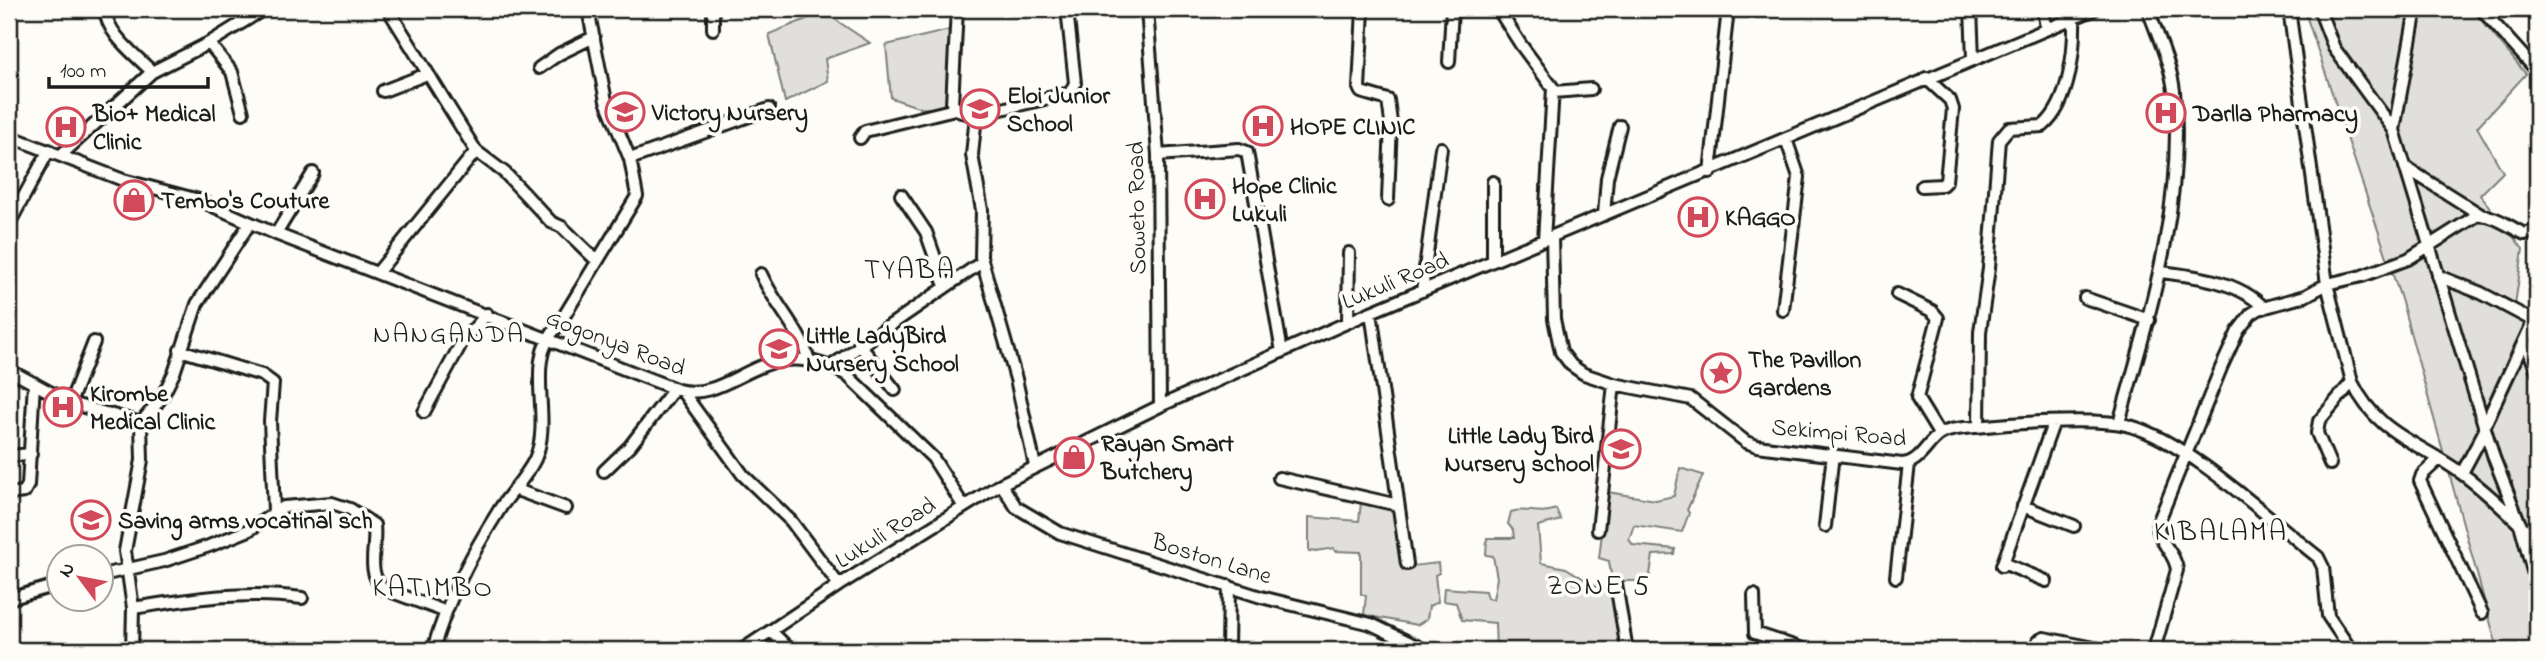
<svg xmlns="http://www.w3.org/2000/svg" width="2546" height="659" font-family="'Indie Flower',sans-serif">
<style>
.green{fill:#e0dfdb;stroke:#7e7e7c;stroke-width:2}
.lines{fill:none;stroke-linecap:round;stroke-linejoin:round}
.minor-casing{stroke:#1c1c1c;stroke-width:16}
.minor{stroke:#fdfcf7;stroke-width:10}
.labels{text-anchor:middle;stroke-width:7;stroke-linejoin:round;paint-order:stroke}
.poi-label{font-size:24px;font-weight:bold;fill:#1c1c1c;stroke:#fdfcf7;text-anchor:start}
.street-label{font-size:24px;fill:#1c1c1c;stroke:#fdfcf7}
.neighbourhood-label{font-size:26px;letter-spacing:2px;fill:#1c1c1c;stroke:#fdfcf7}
.quarter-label{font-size:28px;letter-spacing:2px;fill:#1c1c1c;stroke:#fdfcf7}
</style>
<rect width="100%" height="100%" fill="#fdfcf7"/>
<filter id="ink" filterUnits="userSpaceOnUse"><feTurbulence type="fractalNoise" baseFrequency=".0143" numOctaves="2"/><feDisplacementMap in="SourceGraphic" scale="14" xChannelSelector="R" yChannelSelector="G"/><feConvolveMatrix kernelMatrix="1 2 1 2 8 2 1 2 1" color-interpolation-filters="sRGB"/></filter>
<g filter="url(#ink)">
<path class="green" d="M2304,9H2472L2526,74L2477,127L2503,172L2480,195L2523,249L2514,312L2537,340V414L2533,420L2537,438V650H2498L2401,299Z
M824,12L870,43L825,59L828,81L785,102L769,34Z
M954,29L949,109L921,108L891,98L886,45Z
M1680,468L1703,475L1687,510L1689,513L1682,532L1634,525L1629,539L1633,545L1675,549L1674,554L1653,555L1649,581H1612L1609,561L1599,558L1607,492L1656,500L1674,496Z
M1361,502L1398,510L1404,567L1438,563L1439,573L1435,575L1438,602L1429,606L1427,619L1417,625L1364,615L1366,596L1361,594V552L1335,551L1334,548L1309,552V517L1359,521Z
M1556,509L1561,520L1538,526L1541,563L1566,568L1597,587L1612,590L1622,650H1496L1495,623L1462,620L1456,603L1443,601L1444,588L1485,591L1487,598L1493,599L1497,578L1493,556L1486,555L1487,538H1514L1513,530L1508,524L1511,512C1527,507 1538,516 1556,509Z"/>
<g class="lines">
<g class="minor-casing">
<path id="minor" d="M105,9C107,35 135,54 152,72
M388,9L476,151L505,173L551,222L562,227L596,260
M588,9L606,101L630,159
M713,9V29
M957,9L952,104L961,112L976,115L1070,93L1075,83L1067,9
M1147,9L1158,155L1160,406
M1363,9L1359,88L1361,92L1388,100L1391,122L1388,200
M1498,9L1521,45L1553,88L1544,240
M1971,9L1973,58
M2043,9L2046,28
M2289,9L2327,284L2352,382C2378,435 2417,441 2461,473C2489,493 2513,518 2537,541
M2319,9L2334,48L2394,130L2494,458L2520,524L2537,586
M2481,9L2537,71
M209,43L232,72L243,113
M1449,62L1452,9
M539,68L559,54L594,37
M383,91L427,74
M1554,92L1591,89
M976,115L972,155L982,210L981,257L1016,379L1035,466
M2394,130L2416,9
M9,136L123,180L199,200L276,234L678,390C735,404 763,328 847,375L933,458L964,507
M860,138L865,131L955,109
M61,155L152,72L209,43L264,9
M1158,155L1239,149L1247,152L1282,352
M2405,167L2481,215
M1710,172L1728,9
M1493,182V261
M1922,186L1942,185L1946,181L1953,109L1950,100L1926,78
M901,195L926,232L945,286
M1604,215L1607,178L1620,126
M9,224L49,150
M276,234L313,173
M1552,237L1554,319L1561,352L1571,365L1584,374L1614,384L1691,399L1746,442L1757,446L1902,464C1920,463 1926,444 1939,435C1945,430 1956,429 1964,428C2001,424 2097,416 2130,426C2188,442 2268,518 2318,557L2323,567L2328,616L2351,650
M378,272L476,151
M2160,272C2195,276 2239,281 2264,308
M761,274C774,304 801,330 809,361
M2438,276L2481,293L2530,319
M1422,291L1441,148
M1897,294L1932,311L1938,318L1917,398L1939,434
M2085,298L2149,320
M1783,310L1799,177L1786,139
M1371,312L1407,564
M1348,322L1349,253
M2525,340L2537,372
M859,344L895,390
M180,350L262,375L273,383L270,421L274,511
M831,366L982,262
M9,370L70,403L141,423L142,460L125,551L133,608L132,650
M682,391L743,475L791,521L839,585
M70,403L94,342
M424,412L462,342L487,314
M141,423L162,397L174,373L197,304L250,223
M2119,423C2149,315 2185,204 2174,91C2171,64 2157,35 2148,9
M1979,427L1980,332L1989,268L1999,140L2009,128L2043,126C2070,103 2075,49 2074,16
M2484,427L2532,324
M9,456L31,454
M2439,459L2422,475L2420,481L2482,613
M2330,464L2317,433L2319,421L2352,382
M604,471L630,446L674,389
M2462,473L2485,430
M1279,478L1398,505
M1001,484L1016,507L1060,533L1261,597L1371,624L1425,650
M514,489L566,508
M9,494L24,492L28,485L34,383
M2023,506L2074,526
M1825,526L1833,454
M1598,530L1614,384
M2003,563L2046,581
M2002,566L2053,424
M102,575L164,561L209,546L249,530L284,507L332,503L350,509L374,525C377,547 365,573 384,589L444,611
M1896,577L1909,464
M1616,584L1627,650
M1754,595L1755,633L1806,650
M9,599L60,584
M133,608C190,599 245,590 302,598
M771,631L790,650
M433,650C447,600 473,551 501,507C512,491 527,476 535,459C554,417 522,361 558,326L637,196L630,159L769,109
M742,650L839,585L1001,484L1160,406L1371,312L2095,9
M1228,650L1229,586
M2035,650L2038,641L2044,638L2105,650
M2154,650L2177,570C2175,551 2157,543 2158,523L2221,368L2238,331L2251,314L2259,309L2305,296L2327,284L2362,276L2408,259L2476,216C2494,213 2510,228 2525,234L2537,229"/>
</g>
<use href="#minor" class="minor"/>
</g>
</g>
<defs>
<g id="school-ring" transform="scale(2.0125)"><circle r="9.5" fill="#fdfcf7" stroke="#d1495b" stroke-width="1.5"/><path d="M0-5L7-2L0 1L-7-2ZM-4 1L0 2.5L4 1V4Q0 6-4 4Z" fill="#d1495b"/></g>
<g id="hospital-ring" transform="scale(2.0125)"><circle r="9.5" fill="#fdfcf7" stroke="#d1495b" stroke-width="1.5"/><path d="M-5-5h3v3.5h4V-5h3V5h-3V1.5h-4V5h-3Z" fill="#d1495b"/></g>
<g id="shop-ring" transform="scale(2.0125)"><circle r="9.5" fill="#fdfcf7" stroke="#d1495b" stroke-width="1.5"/><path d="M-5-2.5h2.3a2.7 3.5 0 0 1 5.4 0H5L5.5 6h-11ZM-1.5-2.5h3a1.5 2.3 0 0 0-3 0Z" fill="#d1495b"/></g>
<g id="sight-ring" transform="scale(2.0125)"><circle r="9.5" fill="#fdfcf7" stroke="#d1495b" stroke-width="1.5"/><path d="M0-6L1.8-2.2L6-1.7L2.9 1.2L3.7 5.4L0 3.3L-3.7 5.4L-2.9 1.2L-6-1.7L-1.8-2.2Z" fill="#d1495b"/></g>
</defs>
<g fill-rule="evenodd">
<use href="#school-ring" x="980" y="109"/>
<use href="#school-ring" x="625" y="112"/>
<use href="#hospital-ring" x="2166" y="113"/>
<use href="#hospital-ring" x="1263" y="126"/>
<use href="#hospital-ring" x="66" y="127"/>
<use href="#hospital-ring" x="1205" y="199"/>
<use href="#shop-ring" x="134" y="200"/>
<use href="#hospital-ring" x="1698" y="217"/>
<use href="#school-ring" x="779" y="349"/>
<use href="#sight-ring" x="1721" y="373"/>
<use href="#hospital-ring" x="63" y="407"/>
<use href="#school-ring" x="1621" y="449"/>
<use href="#shop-ring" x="1074" y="457"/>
<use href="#school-ring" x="91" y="520"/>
</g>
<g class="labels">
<g class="poi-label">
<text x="1007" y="103">Eloi Junior<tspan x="1007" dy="28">School</tspan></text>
<text x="652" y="120">Victory Nursery</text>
<text x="93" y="121">Bio+ Medical<tspan x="93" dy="28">Clinic</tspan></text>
<text x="2193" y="121">Darlla Pharmacy</text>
<text x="1290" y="134">HOPE CLINIC</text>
<text x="1232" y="193">Hope Clinic<tspan x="1232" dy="28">Lukuli</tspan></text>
<text x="161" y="208">Tembo's Couture</text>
<text x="1725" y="225">KAGGO</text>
<text x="806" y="343">Little LadyBird<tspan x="806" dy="28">Nursery School</tspan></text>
<text x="1748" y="367">The Pavillon<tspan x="1748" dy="28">Gardens</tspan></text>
<text x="90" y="401">Kirombe<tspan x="90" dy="28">Medical Clinic</tspan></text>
<text x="1594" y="443" text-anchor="end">Little Lady Bird<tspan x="1594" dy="28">Nursery school</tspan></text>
<text x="1101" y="451">Rayan Smart<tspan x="1101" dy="28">Butchery</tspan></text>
<text x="118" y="528">Saving arms vocatinal sch</text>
</g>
<g class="street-label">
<text transform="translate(1136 208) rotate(-91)" y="8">Soweto Road</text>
<text transform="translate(1395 280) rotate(-23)" y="8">Lukuli Road</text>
<text transform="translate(616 342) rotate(21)" y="8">Gogonya Road</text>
<text transform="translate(1839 432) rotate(5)" y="8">Sekimpi Road</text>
<text transform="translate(885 532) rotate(-32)" y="8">Lukuli Road</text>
<text transform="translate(1212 558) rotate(17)" y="8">Boston Lane</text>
</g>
<g class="neighbourhood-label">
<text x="449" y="342">NANGANDA</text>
</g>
<g class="quarter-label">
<text x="910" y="278">TYABA</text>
<text x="2221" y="540">KIBALAMA</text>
<text x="1599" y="594">ZONE 5</text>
<text x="433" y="596">KATIMBO</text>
</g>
</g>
<rect width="2546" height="659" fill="none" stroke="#fdfcf7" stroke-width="35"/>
<rect x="18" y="18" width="2511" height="624" fill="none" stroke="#1c1c1c" stroke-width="2.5" filter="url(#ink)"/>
<g transform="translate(80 578) rotate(302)"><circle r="33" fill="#fdfcf7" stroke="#a3a29f" stroke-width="2"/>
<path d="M0-5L12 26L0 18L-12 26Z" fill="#d1495b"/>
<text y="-10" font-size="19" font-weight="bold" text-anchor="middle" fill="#1c1c1c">N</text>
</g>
<path d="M49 77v10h159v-10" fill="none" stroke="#1c1c1c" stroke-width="3.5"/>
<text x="60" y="77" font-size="21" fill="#1c1c1c" stroke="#fdfcf7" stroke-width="5" paint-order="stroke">100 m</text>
</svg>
